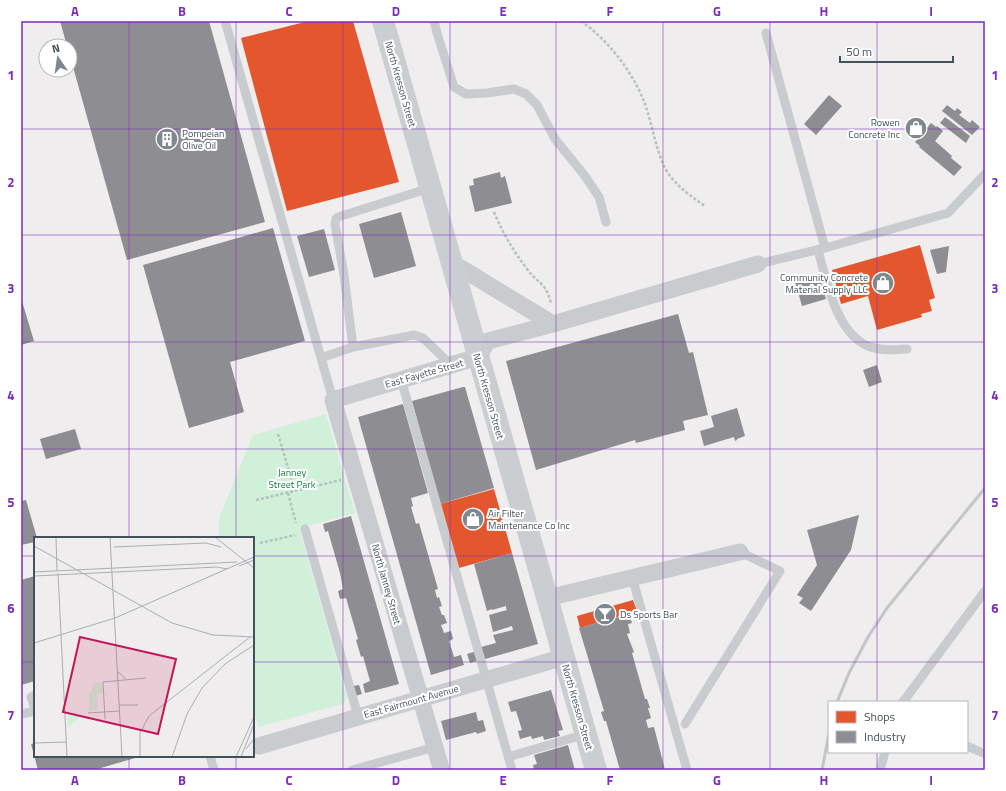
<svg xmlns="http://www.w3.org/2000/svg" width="1006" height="791" font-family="'Titillium Web',sans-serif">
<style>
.green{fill:#d0f0da}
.shops{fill:#e4572e}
.industry{fill:#8d8d92}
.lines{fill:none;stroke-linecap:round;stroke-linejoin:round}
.path{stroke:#b5c3be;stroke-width:2.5;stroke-dasharray:3 2;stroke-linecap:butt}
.lane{stroke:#c9ccce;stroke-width:9}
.street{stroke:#c9ccce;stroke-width:17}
.secondary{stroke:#caced1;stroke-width:22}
.rail{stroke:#c3c5c8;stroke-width:3}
.grid{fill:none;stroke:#7b2cbf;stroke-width:1;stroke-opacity:0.55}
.labels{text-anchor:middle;stroke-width:4;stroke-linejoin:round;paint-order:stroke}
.street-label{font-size:10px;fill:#43515b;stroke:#fff}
.poi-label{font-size:10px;fill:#43515b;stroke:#fff;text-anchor:start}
.park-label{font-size:10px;fill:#0f8142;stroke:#fff}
.inset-road{fill:none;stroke:#aaafb3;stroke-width:1}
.view{fill:#c2185b;fill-opacity:0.15;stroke:#c2185b;stroke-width:2}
.inset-edge{fill:none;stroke:#43515b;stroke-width:2}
.neatline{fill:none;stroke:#7b2cbf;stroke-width:1.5}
.grid-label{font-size:13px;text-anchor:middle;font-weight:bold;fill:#7b2cbf}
</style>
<rect width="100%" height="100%" fill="#efeded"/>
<path class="green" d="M326,414L355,513L299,528L347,698L343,704L258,727L253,704V538H219V518L253,435Z"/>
<path class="shops" d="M309,21H353L399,182L287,211L241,38Z
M920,245L935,298L929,300L932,311L921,314L922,317L877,330L868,296L841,304L832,270Z
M494,489L512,553L459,568L440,504Z
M633,600L637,611L580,628L577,616Z"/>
<path class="industry" d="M60,21H209L265,222L127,260L70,56V46H67Z
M829,95L842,106L816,135L804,124Z
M947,105L955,111L957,108L962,112L959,115L970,123L972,120L980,127L972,135L942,111Z
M945,117L970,136L966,143L940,123Z
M931,123L936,127L937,126L943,131L935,141L952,156L951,158L962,167L954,176L919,147L920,146L915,142Z
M500,172L501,178L505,176L512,203L475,212L469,186L474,185L473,179Z
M401,212L416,266L374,278L359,224Z
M273,228L305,341L230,362L244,412L189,428L143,265Z
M324,229L335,270L309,277L297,236Z
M949,246L946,272L937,274L930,250Z
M819,275L826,299L802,306L795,282Z
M21,298L34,341L21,345Z
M678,314L689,353L693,352L708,415L683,421L685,430L636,443L635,440L536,470L506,361Z
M877,365L882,382L869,387L863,370Z
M463,387H465L494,488L440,504L412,401Z
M403,404L428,493L411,498L413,506L411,507L416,524L419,523L438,589L435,590L437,598L439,597L442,606L439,607L442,615H444L447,623L441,625L444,633L451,631L453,639L449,641L454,657L461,655L464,665L431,675L358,417Z
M737,408L745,436L737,439V440L735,441L734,437L704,446L700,431L714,427L711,416Z
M75,429L81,449L46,459L40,439Z
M26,500L37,538H35V542L21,545V501Z
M859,515L851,550L811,611L799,603L803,598L797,595L817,565L807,530Z
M351,516L399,684L369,692L365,693L363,684L370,681L363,656L361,657L356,640L358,639L346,598L340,599L338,591L343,589L340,573L328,531L325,532L323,524Z
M512,553L538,644L485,659L481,647L496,643L493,635L513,630L512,626L493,632L489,615L507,610L506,608V606L492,610V609L487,611L474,564Z
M35,576V681L21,685V580Z
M629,614L632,623L628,624L630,633L627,634L634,652L632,653L645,699H647L650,708H648L651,718L646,720L648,728L654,727L665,770H620L606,721H604L601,712L604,711L579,628Z
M474,652L477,661L470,663L467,654Z
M359,685L362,694L355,696L353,686Z
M551,690L563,730L558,731L560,736L544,740L543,736L532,739L531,736L520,739L518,731L522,730L516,711L511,712L508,702Z
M476,712L478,721L483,720L486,731L477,734L476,732L446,740L441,721Z
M35,743V756H142L94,770H38L31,744Z
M568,745L575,770H534L533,765L537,764L534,755Z"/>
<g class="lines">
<path class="path" d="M581,21C609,41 633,72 645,104C652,124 655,146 664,166C672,183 689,195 705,206
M494,212C503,234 513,250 527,269C538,284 547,283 551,304
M278,434L295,491
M288,493L296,523
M256,500L341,480
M260,543L295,535"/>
<path class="lane" d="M225,21L333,400
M434,21L437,33L454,87L466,94L487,93L514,89L526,94L537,105L555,139L585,176L599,197L606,222
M766,33L825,248
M818,250C826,279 836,333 868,346C880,351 894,350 907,349
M758,264L825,248L948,213L985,174
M353,347L414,335L423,338L451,365
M321,358L353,347L344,275L335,224L336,219L338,217L430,188
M401,379L512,770
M305,529L358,716
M632,577L687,770
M35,695L31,697L35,709
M903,702L985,591
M21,714L35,711
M685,724L780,571L740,552
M967,746L985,754
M210,756L214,770
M508,757L586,734
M352,770L435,747
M880,770L885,752"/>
<path class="street" d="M451,262L553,324
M547,598L740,552
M259,746L564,657
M441,768L333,400L478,357L488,341L553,324L758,264"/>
<path class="secondary" d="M383,21L596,770"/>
<path class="rail" d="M837,702L849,673L868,637L887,608L985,488
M822,770L829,733"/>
</g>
<path class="grid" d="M129,21V538M236,21V538M343,21V770M450,21V770M556,21V770M663,21V770M770,21V770M877,21V702M21,129H985M21,235H985M21,342H985M21,449H985M21,556H35M253,556H985M21,662H35M253,662H985M877,752V770M129,756V770M236,756V770"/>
<defs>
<g id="shop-disc" transform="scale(1.15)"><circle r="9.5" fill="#7f888e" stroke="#fff"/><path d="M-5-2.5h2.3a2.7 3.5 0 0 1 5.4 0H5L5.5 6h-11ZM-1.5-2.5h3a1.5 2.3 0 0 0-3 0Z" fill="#fff"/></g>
<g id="building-disc" transform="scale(1.15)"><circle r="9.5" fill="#7f888e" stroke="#fff"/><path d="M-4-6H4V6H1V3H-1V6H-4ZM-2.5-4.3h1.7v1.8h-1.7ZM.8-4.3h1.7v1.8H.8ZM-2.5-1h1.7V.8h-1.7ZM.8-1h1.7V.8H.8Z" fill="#fff"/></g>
<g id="bar-disc" transform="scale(1.15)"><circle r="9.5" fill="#7f888e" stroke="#fff"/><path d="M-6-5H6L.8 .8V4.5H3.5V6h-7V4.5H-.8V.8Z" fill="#fff"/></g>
</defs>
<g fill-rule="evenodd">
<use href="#shop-disc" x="916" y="128"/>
<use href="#building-disc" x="167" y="139"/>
<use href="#shop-disc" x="883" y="283"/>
<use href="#shop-disc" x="473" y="519"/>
<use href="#bar-disc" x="605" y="614"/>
</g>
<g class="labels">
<g class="street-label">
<text transform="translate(401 84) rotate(74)" y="4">North Kresson Street</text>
<text transform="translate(424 373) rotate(-16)" y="4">East Fayette Street</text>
<text transform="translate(489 396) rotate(74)" y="4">North Kresson Street</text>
<text transform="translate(387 584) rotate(74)" y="4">North Janney Street</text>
<text transform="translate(411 701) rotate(-16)" y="4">East Fairmount Avenue</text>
<text transform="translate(578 707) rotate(74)" y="4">North Kresson Street</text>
</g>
<g class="poi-label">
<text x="900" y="126" text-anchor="end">Rowen<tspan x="900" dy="12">Concrete Inc</tspan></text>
<text x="182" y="137">Pompeian<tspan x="182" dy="12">Olive Oil</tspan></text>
<text x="868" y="281" text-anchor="end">Community Concrete<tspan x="868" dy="12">Material Supply LLC</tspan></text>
<text x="488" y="517">Air Filter<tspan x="488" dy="12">Maintenance Co Inc</tspan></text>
<text x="620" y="618">Ds Sports Bar</text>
</g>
<g class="park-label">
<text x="292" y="476">Janney<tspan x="292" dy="12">Street Park</tspan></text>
</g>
</g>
<g transform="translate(34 537)">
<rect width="220" height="220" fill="#efeded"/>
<path d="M61,146H68L69,156L63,157L64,173L55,174V157ZM33,179H44L46,180L34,190Z" fill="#d0f0da"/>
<path class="inset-road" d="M22,0L23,34M76,0L88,220M181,0L220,31M0,9L138,86L179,98L220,100M80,10L172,6L187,10M205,29L220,23M0,35L203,25M24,36L33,220M0,39L183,30L193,32M0,106L81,81L220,20M83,134L92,142M85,168H104M54,176L85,174M71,182L69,145L112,141M0,206L33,205M212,212L220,202M106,220V196L115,179L216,100M138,220L153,177L168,151L191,127L220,108M202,220L220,180M207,220L220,187"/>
<path class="view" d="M46,100L142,122L124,197L29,175Z"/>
<rect width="220" height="220" class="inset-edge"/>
</g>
<rect width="1006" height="791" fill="none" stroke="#ffffff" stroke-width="44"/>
<rect x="828" y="701" width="140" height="52" fill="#ffffff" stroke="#b4b9bd"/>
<rect x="836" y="711" width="20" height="12" fill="#e4572e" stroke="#b4b9bd"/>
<text x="864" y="721" font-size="12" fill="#43515b">Shops</text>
<rect x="836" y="731" width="20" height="12" fill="#8d8d92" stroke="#b4b9bd"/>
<text x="864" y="741" font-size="12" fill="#43515b">Industry</text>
<g transform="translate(58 58) rotate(347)"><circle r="19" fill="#ffffff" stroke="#b4b9bd"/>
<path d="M0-3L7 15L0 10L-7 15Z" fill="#7f888e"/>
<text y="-6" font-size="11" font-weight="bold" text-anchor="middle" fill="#43515b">N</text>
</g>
<path d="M840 56v6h113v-6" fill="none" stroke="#43515b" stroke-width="2"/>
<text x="846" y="56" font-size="12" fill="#43515b" stroke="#ffffff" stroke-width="3" paint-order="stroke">50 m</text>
<rect x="22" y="22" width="962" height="747" class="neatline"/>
<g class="grid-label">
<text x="75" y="16">A</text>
<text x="182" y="16">B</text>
<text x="289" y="16">C</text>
<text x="396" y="16">D</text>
<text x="503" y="16">E</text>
<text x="610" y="16">F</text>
<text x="717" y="16">G</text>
<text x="824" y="16">H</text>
<text x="931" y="16">I</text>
<text x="11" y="80">1</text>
<text x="995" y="80">1</text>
<text x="11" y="187">2</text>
<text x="995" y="187">2</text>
<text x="11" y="293">3</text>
<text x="995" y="293">3</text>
<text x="11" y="400">4</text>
<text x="995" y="400">4</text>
<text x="11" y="507">5</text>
<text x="995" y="507">5</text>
<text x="11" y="613">6</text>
<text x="995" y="613">6</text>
<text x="11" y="720">7</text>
<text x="995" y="720">7</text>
<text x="75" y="785">A</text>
<text x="182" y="785">B</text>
<text x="289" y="785">C</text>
<text x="396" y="785">D</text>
<text x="503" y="785">E</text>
<text x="610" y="785">F</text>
<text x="717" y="785">G</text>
<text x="824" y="785">H</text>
<text x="931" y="785">I</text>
</g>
</svg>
